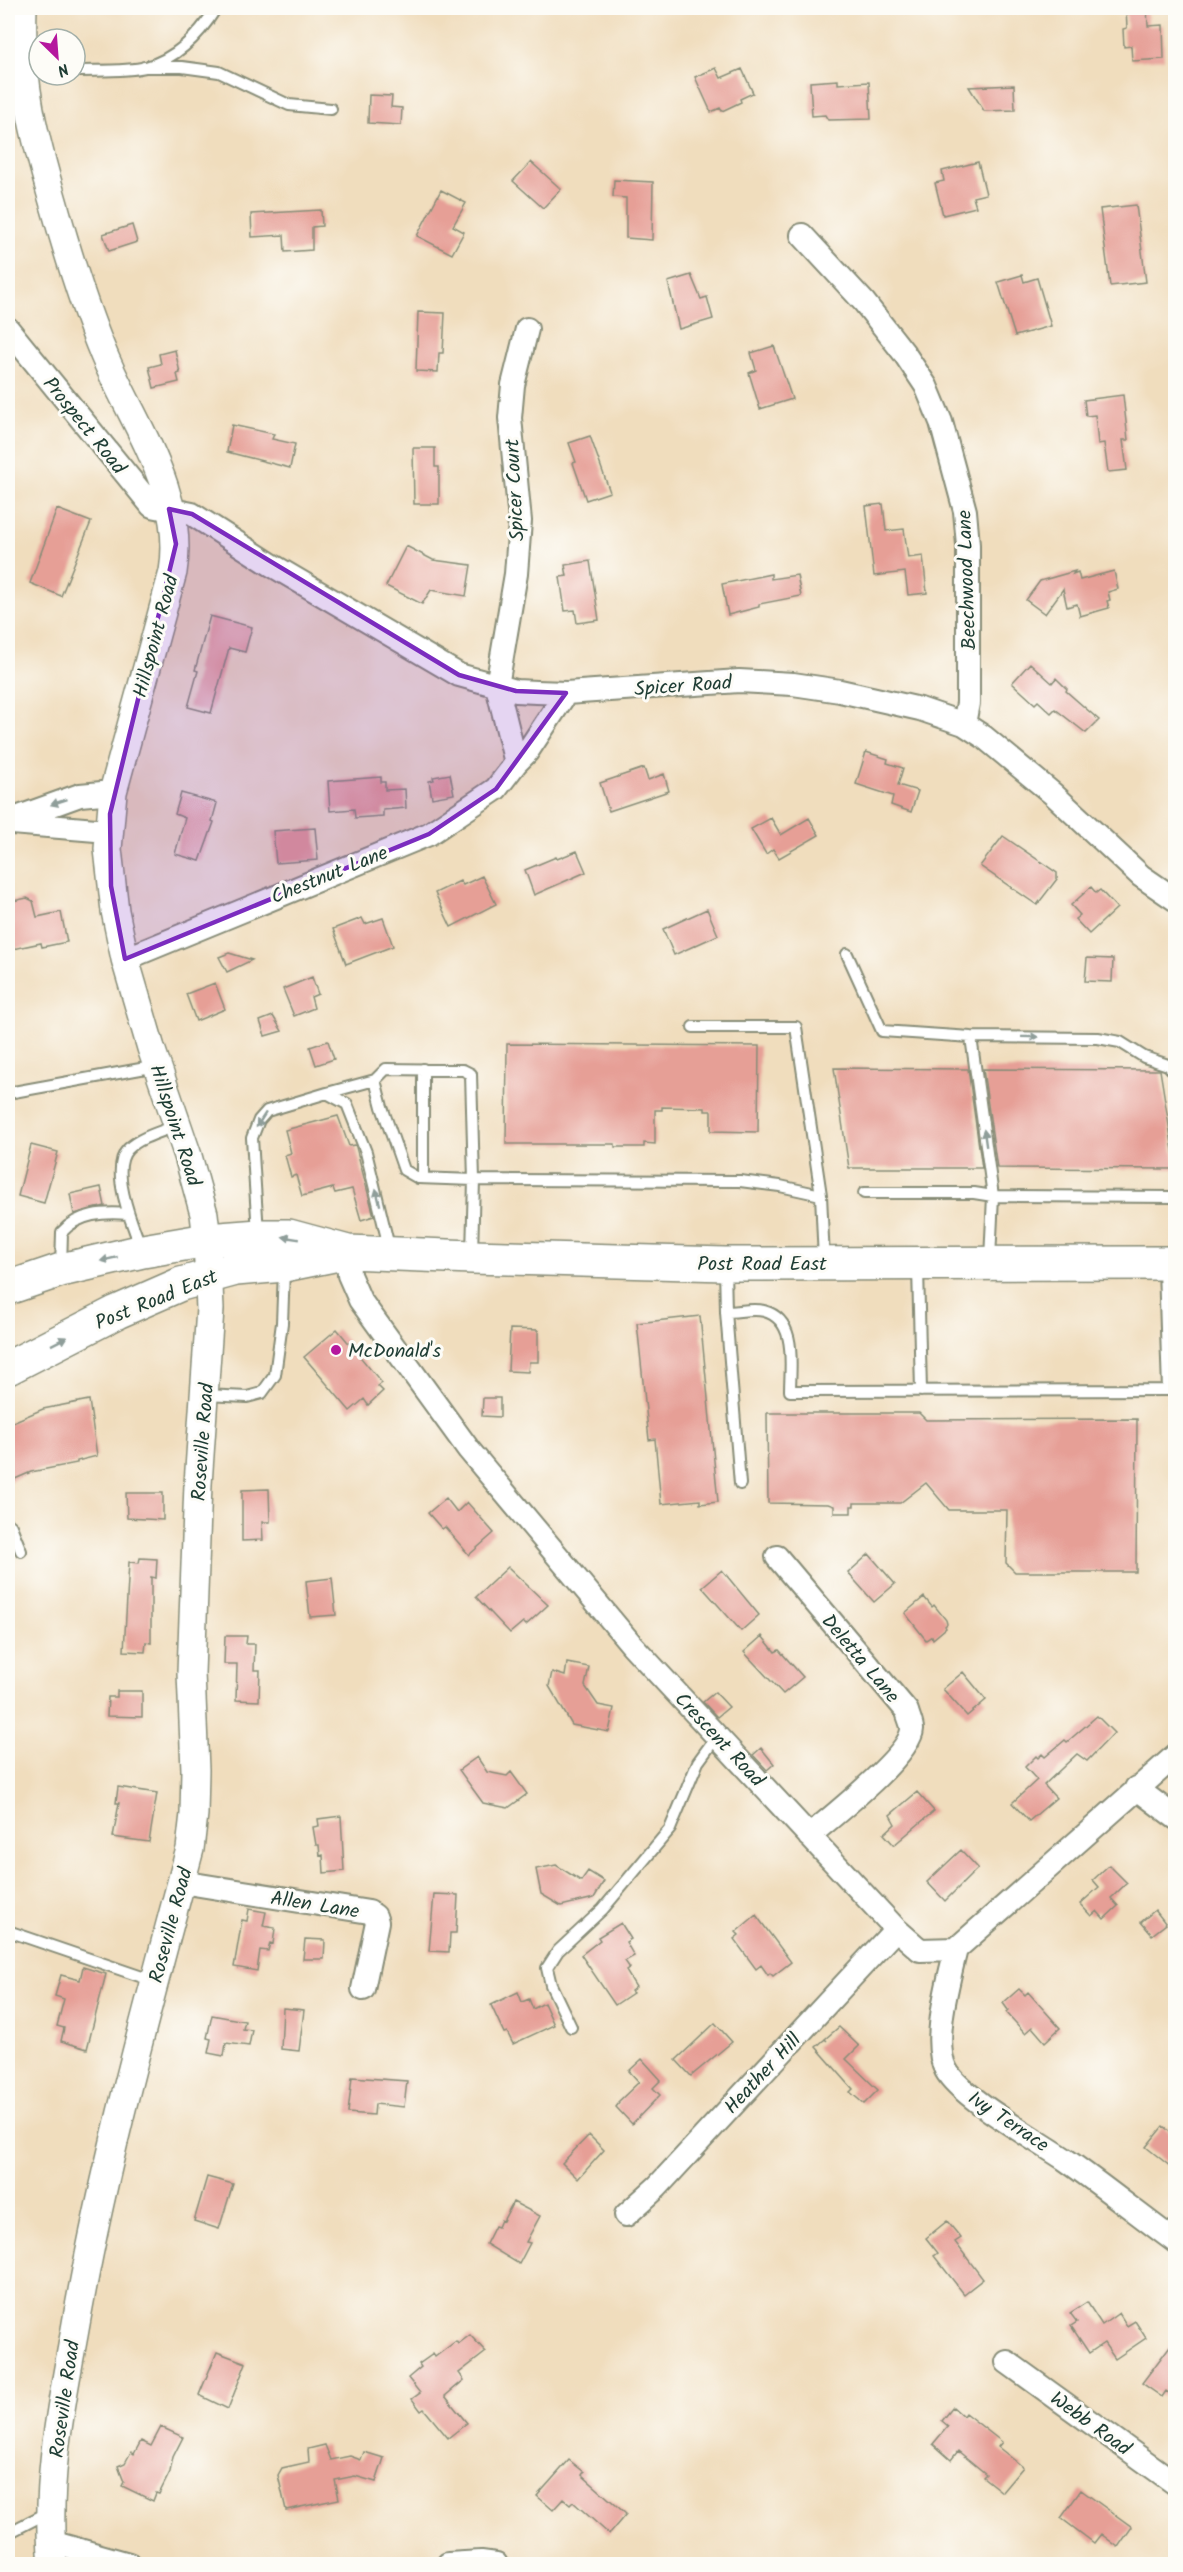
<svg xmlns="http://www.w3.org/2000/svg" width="1183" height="2572" font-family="Kalam,sans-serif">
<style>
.building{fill:#e69f96}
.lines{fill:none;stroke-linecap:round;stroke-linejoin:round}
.service-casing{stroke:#888d78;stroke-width:14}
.minor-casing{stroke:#888d78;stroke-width:26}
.tertiary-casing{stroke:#888d78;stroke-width:30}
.primary-casing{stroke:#888d78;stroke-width:36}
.service{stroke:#fff;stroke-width:10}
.minor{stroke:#fff;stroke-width:22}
.tertiary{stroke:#fff;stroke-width:27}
.primary{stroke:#fff;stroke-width:33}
.oneway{fill:#8f9e9a}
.marked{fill:#7b2cbf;fill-opacity:0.2;stroke:#7b2cbf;stroke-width:4.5;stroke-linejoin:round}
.poi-dot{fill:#b5179e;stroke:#fdfcf7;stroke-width:2}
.labels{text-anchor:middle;stroke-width:6;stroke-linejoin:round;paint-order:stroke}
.street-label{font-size:20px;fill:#1f3d34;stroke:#fdfcf7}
.poi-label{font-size:20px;fill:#1f3d34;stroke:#fdfcf7;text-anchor:start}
</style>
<rect width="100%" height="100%" fill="#fdfcf7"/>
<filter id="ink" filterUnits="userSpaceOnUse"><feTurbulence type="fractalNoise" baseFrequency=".0167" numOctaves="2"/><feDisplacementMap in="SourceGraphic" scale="12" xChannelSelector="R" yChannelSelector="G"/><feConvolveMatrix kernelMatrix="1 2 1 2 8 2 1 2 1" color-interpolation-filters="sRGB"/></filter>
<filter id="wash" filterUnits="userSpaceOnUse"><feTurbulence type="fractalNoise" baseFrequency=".008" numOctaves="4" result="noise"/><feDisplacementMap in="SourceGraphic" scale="24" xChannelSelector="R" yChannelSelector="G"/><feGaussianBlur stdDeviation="1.35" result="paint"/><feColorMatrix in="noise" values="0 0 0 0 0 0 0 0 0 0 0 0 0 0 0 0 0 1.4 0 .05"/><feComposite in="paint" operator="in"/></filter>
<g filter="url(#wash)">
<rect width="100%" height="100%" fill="#f0ddbd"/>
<g id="blocks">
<path class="building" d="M1126,8H1147L1148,26L1163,25L1164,59L1132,61L1131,46L1124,47L1123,29L1127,28Z
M716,68L721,78L742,69L753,93L740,99L741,102L722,111L720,108L711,112L695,77Z
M838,80V84L869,82L871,119L828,120L825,115L812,116L810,82Z
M1014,85L1015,110L984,111L969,87Z
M369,95L392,96L391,107L402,108L401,125L368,123Z
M531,162L561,189L543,208L513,181Z
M978,162L986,194L973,197L976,207L943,215L935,183L944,181L942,171Z
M614,180L653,182L652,240L626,238V198L613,197Z
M441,190L466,203L453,226L464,232L452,254L417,236Z
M1136,205L1146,282L1110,286L1100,209Z
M321,210L322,226L312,227V250L285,252L284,235L252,237L251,214Z
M132,225L137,242L109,251L103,234Z
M691,275L701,299L707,297L713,319L679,329L668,282Z
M1022,275L1024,282L1037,278L1051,326L1015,336L998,282Z
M418,312L445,313L443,353H439L438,372L416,371Z
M774,346L792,399L760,409L749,373L756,370L751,353Z
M175,350L180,373L177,374L179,382L154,388L149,367L161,364L159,354Z
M1123,395L1128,440H1123L1127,470L1108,472L1104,443L1098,444L1095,415L1086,416L1084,400Z
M232,425L274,434L272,439L295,444L290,468L227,452Z
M590,436L610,492L586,500L573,463L576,462L569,443Z
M413,448H435V467H439V504H414Z
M883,504L886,531L904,529L908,558L923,556L927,593L908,595L905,572L874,576L866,506Z
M57,509L91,522L61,596L30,583Z
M406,546L433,560L471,565L466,596L431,590L422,604L386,586Z
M590,561L599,620L577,623L575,610L565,611L560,577L567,576L565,565Z
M1075,571L1073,574L1078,572L1080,580L1114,571L1118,589L1108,592L1110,600L1107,601L1109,608L1080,616L1077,604L1067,607L1063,589L1045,614L1026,600L1040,581Z
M771,574V579L797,575L801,596L759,604V607L728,615L722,584Z
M210,616L252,627L245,652L229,648L211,713L188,707L198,671L195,670Z
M1030,663L1052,683L1056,678L1067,689L1066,691L1099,720L1086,733L1055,709L1051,713L1038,701L1035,704L1012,683Z
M866,752L888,759L887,763L903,768L898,785L918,791L911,812L891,805L893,796L856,784Z
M644,768L648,780L664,774L669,791L609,811L600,783Z
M450,774L454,794L432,798L429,781L434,780L433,777Z
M381,777V782H385V790L405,789L406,808L383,810V816L355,818L354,809L330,811L328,781Z
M181,793L217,803L212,821L214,822L200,861L175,854L185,818L175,814Z
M771,818L781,835L809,818L819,835L779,858L773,849L766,854L751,829Z
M315,828L318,860L276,863L273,831Z
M1003,836L1057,873V879L1037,905L980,866Z
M577,851L586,872L534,895L525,870L556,857L557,859Z
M482,876L496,904L451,927L435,893L460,881L463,885Z
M1091,887L1096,893L1100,890L1117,908L1089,934L1075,919L1080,915L1071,905Z
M27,898L33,901L37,917L61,912L67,942L42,947L41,943L8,950V902Z
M707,909L718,935L674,955L663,929Z
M362,918L365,924L383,918L393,946L346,964L333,929Z
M229,953L252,960L227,972L219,957Z
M1087,958L1113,959L1112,982L1085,981Z
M312,977L318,994L311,997L314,1008L294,1016L283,989Z
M215,983L225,1009L196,1021L186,994Z
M273,1016L282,1031L265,1036L260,1021Z
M328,1041L334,1059L316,1065L310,1047Z
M507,1044L759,1046L758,1132L711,1131V1111H705V1108L662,1107V1110H655V1144L644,1143V1147H615V1144H506Z
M834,1068L968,1069L982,1168H849Z
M983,1069L1160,1070L1176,1169L997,1168Z
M338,1116L349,1146L355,1145L356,1147L374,1216L361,1220L352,1189L335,1193L333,1188L302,1196L296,1175L291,1177L285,1155L291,1153L285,1130Z
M31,1145L58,1152L44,1203L18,1196Z
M101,1187L105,1206L74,1214L70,1194Z
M700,1316L718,1502L700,1504V1500L661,1504L655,1439L649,1440L637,1323Z
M337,1329L382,1383L378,1386L383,1391L368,1405L364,1399L350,1411L304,1357Z
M510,1329L538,1330V1362H529L528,1372L508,1371Z
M483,1398H500V1417L482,1416Z
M89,1400L97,1456L77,1461V1463L31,1472L8,1482V1424L43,1409Z
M767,1413H919L926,1420L1137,1419L1136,1572H1015L1006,1563L1007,1510H949L926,1483L900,1503H854V1506H851V1513H834V1506L828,1504L768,1503Z
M269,1489L270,1522H262L263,1540L242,1541V1490Z
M126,1493H163V1520L127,1518Z
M446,1498L457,1512L467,1502L494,1533L469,1555L445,1527L442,1529L428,1513Z
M869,1554L895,1584L874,1602L848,1573Z
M140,1558L157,1559L156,1578L151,1577V1643L146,1642L145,1652L124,1651L129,1562L139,1563Z
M508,1567L548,1605L526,1625L523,1622L510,1633L476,1597Z
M722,1570L759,1615L741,1631L702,1587Z
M332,1578L336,1615L310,1617L306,1581Z
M924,1597L932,1607L934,1605L946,1620L947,1624L945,1626L946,1628L933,1639L932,1636L926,1640L905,1613Z
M225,1636H247L246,1644H255L254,1670H260L259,1701L236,1700L237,1664H224Z
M762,1636L775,1652L779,1650L803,1677L783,1694L744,1652Z
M567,1663L589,1667L585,1686L598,1705L614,1708L609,1732L572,1725L549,1686L552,1672L565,1676Z
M963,1672L986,1700L967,1716L943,1689Z
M117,1691H142V1717L107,1716L108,1697H117Z
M715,1692L729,1707L717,1717L703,1702Z
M1097,1716L1114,1733L1087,1761L1077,1754L1044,1785L1056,1798L1029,1821L1012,1803L1037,1780L1025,1767L1036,1756L1038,1758L1042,1754L1045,1757L1065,1740L1067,1742Z
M761,1748L774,1764L767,1770L753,1755Z
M477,1757L487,1772L507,1776L511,1772L527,1794L508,1808L483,1803L459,1770Z
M118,1787L157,1793L149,1842L113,1837L119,1803H116Z
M917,1792L934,1811L894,1845L884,1834L895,1824L890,1815Z
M341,1816L344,1871L324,1873L323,1855L320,1856L319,1845H316L313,1827L319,1826L318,1819Z
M961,1850L978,1868L945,1901L927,1882Z
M556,1865L581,1881L588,1871L604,1881L594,1898L561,1906L541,1894L536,1869Z
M1109,1865L1127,1883L1111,1898L1118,1906L1104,1919L1097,1911L1091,1916L1080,1904L1099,1887L1093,1880Z
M434,1894L458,1895L456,1933H450L449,1952L429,1951Z
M249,1909L266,1912L263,1926L275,1928L273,1944L270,1943L268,1951L260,1950L257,1971L234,1967L242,1920L247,1921Z
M1155,1910L1166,1924L1152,1935L1141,1922Z
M756,1915L791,1962L773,1976L770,1973L768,1975L761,1965L756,1969L734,1939L739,1935L736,1932Z
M621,1923L631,1939L626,1942L634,1956L625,1961L630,1968L626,1971L636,1987L631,1991L633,1993L615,2005L581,1955L600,1940L598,1937Z
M305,1939L325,1940L324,1959H303Z
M83,1967L106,1974L87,2049L61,2041L64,2028L57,2026L64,1999L55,1996L61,1975L80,1980Z
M1019,1989L1025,1995L1028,1992L1060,2028L1045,2042L1032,2027L1025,2033L1006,2012L1008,2010L1003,2003Z
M518,1992L522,2002L529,1999L533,2009L544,2003L554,2025L513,2044L507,2032L504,2033L491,2005Z
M283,2008L304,2010L299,2051L281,2049Z
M212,2015L245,2021L243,2029L252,2030L249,2046L226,2043L224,2056L208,2053L211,2039L207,2038Z
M715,2023L732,2042L691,2076L676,2060Z
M839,2027L859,2046L846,2059L878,2090L864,2104L850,2092L853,2089L816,2047L825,2039L827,2041L825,2039Z
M642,2059L661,2080L653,2088L660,2095L632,2124L616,2107L619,2103L618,2102L639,2082L629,2071Z
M352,2077L407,2081L404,2107L375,2104L374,2115L348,2113Z
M1163,2126L1176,2137V2171L1146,2147Z
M589,2135L604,2150L578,2179L562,2163Z
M207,2177L233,2184L219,2229L194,2221Z
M513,2202L540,2216L526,2242L530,2243L519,2264L486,2244L495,2226L498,2227L501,2220L503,2221Z
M947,2221L961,2238L955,2242L983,2279L964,2294L934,2256L938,2253L926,2238Z
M1087,2302L1102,2325L1119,2313L1127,2326L1135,2321L1146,2338L1115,2359L1104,2343L1089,2353L1071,2326L1077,2322L1070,2313Z
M470,2335L486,2352L459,2373L464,2380L445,2396L467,2423L448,2438L424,2409L421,2411L412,2399L420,2393L408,2378L421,2367L419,2364L433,2354L435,2357L456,2341L458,2344Z
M1176,2338V2398L1166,2391L1162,2397L1142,2383Z
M217,2352L246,2363L228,2409L199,2395Z
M953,2407L963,2416L965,2413L1002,2442L998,2447L1023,2467L1002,2492L983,2477L986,2474L958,2451L951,2460L933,2444L948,2426L942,2421Z
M161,2427L183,2437L173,2457L170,2472L159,2494L156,2493L153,2501L122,2486L124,2482L118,2466L125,2463L131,2452L134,2454L141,2441L151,2446Z
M325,2445L331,2460L350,2456L361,2460L364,2452L384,2458L376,2482L355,2476L335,2480L339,2499L286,2510L278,2475L282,2468L309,2462L308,2449Z
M569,2460L584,2472L582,2475L626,2514L609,2534L573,2502L570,2505L563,2499L553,2510L537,2496Z
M1081,2490L1132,2527L1118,2547L1101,2534L1094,2543L1061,2518Z"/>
</g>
</g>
<g filter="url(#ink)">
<use href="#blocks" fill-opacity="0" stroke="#888d78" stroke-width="1.5"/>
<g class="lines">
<g class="service-casing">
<path id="service" d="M144,67H182L219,72L289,105L331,109
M75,71C96,70 126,72 146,67C177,58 200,34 216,8
M847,954L882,1031L971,1037L1098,1038L1120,1042L1144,1057L1168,1065L1176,1074
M693,1027H796L821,1195L824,1260
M8,1093L157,1066
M327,1093L375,1080
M423,1178V1069
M864,1193H974L993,1196L971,1037
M258,1233L252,1138L259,1120L267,1111L327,1093L347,1104L366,1152L390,1251
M141,1247C132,1225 109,1168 128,1149C140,1137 161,1132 178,1125
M472,1253L474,1180L471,1074L463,1070L386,1069L375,1080L382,1107L404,1170L418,1178L474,1180L740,1181L780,1186L821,1195
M990,1259L993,1196L1176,1197
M61,1267L62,1232C79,1213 104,1212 128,1214
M725,1267L726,1312L740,1484
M918,1268L921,1391
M726,1312C738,1312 753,1308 764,1311C798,1320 790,1365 790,1391L1168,1390L1164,1268
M205,1395L247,1397L262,1393L275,1375L282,1323L284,1270
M8,1524L11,1526L21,1551
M8,1931L154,1981
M571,2027L551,1985L547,1968L558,1951L603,1909L670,1829L698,1762L717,1736
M8,2533L49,2512"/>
</g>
<g class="minor-casing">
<path id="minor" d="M802,235L864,302L904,353L926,386L941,422L965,511L968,545V703L964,724
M8,329L152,506L192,514L270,564L459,675L516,691L536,692L566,693L739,681L793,684L840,691L920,709L964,724L984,737L1053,794L1141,876L1176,900
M516,763L527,752L566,693
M8,821L80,795L113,792
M12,823L108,831
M125,959L429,834L496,789L516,763L497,686L516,574L520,521L510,418L513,385L527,329
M348,1252L349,1275L360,1300L469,1450L632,1645L896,1929L920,1950L956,1949L1176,1755
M777,1557L907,1711C908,1716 912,1724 912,1729C911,1755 830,1818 809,1836
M1136,1788L1176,1818
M181,1882L369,1912L375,1916L377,1922L363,1989
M956,1949C949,1979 931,2042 946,2070C960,2097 1037,2140 1066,2160C1103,2186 1139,2215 1176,2242
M626,2215L657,2187L896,1929
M1007,2362L1176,2484
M51,2542L129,2564
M448,2564L481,2562L496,2564"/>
</g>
<g class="tertiary-casing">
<path id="tertiary" d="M23,8C20,84 34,136 55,208C69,258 84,307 104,355C133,424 186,493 173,572L113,792L108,849L115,911L125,959L151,1048L188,1156L204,1214L207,1240L210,1309L198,1484L191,1673L195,1770L194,1814L190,1849C147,2010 102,2171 74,2335C60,2411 45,2487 53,2564"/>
</g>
<g class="primary-casing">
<path id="primary" d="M8,1288L61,1270L143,1251L207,1240L259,1236H289L348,1252L472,1257L725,1264L1176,1263
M8,1368L117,1312L181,1284L236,1269L284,1265L343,1253"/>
</g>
<use href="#service" class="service"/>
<use href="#minor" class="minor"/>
<use href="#tertiary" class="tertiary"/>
<use href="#primary" class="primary"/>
</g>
<defs><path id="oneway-solid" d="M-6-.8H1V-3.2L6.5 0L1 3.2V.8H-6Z" transform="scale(1.5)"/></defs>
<g class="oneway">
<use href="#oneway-solid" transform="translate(59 802) rotate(161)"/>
<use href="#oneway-solid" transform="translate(1030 1037) rotate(1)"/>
<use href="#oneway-solid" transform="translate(261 1120) rotate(123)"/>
<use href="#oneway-solid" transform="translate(985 1138) rotate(-98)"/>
<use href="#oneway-solid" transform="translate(378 1197) rotate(-104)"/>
<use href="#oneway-solid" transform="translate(291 1238) rotate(-171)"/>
<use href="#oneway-solid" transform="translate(109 1259) rotate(167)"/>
<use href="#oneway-solid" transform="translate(59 1341) rotate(-27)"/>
</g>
</g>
<path class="marked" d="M169,509L192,514L459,675L516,691L566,693L496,789L429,834L125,959L111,886L110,814L176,544Z"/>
<circle class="poi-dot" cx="336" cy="1350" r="6"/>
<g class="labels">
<g class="street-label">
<text transform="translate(85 425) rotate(51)" y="7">Prospect Road</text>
<text transform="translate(514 490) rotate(-93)" y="7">Spicer Court</text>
<text transform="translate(966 580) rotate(-92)" y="7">Beechwood Lane</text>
<text transform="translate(155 636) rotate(-75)" y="7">Hillspoint Road</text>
<text transform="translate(683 685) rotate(-4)" y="7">Spicer Road</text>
<text transform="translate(329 874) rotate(-22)" y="7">Chestnut Lane</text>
<text transform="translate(176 1125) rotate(72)" y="7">Hillspoint Road</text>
<text x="762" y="1270">Post Road East</text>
<text transform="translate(156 1299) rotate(-22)" y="7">Post Road East</text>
<text transform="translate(202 1442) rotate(-86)" y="7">Roseville Road</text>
<text transform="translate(861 1658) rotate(50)" y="7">Deletta Lane</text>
<text transform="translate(720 1739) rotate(47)" y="7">Crescent Road</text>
<text transform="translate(315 1904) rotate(9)" y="7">Allen Lane</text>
<text transform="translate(170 1925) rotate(-75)" y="7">Roseville Road</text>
<text transform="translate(762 2073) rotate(-47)" y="7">Heather Hill</text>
<text transform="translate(1009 2121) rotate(34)" y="7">Ivy Terrace</text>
<text transform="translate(64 2399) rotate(-82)" y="7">Roseville Road</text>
<text transform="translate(1091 2423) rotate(36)" y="7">Webb Road</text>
</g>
<g class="poi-label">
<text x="348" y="1357">McDonald's</text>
</g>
</g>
<rect width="1183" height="2572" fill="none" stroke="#fdfcf7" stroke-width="30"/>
<g transform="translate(57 57) rotate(155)"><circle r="28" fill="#fdfcf7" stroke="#a4b0a9" stroke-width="1.5"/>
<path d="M0-4.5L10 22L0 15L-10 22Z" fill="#b5179e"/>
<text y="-9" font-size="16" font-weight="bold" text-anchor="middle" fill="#1f3d34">N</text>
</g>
</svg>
